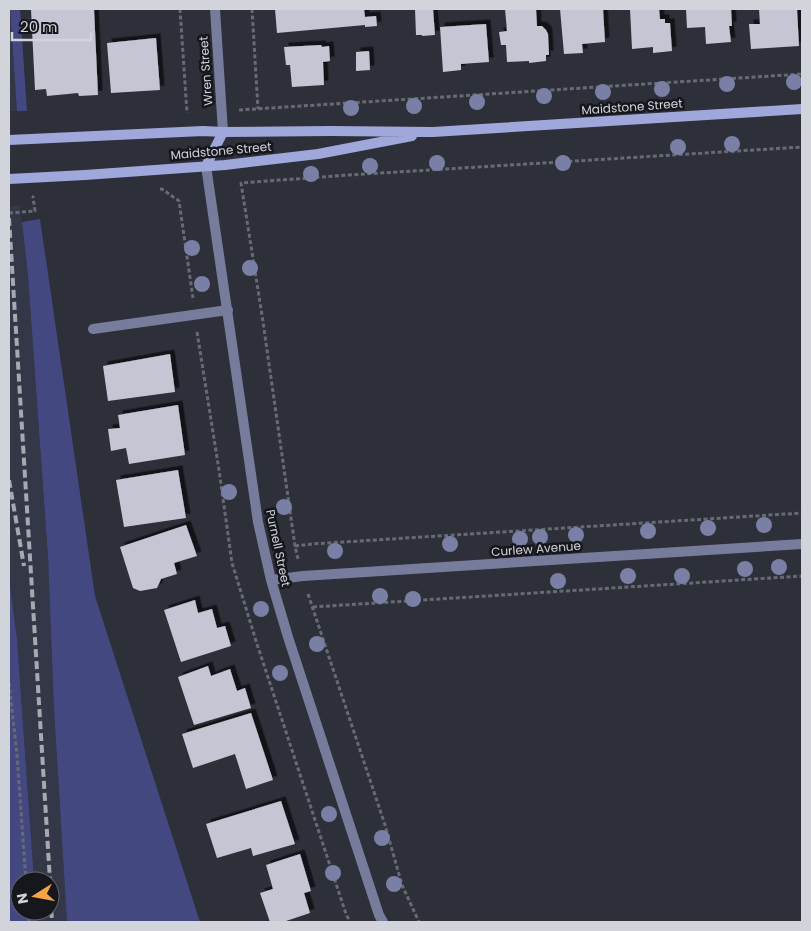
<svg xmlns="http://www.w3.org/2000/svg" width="811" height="931" font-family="Poppins,sans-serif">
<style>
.built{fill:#343748}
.green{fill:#444881}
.building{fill:#c4c6d4;filter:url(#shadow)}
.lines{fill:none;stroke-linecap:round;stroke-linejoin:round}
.path{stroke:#686a73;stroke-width:3;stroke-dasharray:4 2.5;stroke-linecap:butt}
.service{stroke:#777c9d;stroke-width:10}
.minor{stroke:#777c9d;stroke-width:10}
.secondary{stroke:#a0a8db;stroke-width:10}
.rail{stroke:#a7a9b1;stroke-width:4;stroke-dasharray:8 4;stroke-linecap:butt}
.tree{fill:#7a80a5}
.labels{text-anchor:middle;stroke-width:5;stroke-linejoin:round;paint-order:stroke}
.street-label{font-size:12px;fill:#d2d4db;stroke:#16171c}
</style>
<defs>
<filter id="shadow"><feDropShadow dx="4.5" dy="-4.5" stdDeviation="0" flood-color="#0009"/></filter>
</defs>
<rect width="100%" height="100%" fill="#2d2f39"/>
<path class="built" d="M9,9H10L17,111H9Z
M20,205L28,275L48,557L54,709L67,922H37L36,911H50V881H34L17,639L9,578V207Z"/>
<path class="green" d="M10,9H20L27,111H17Z
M40,219L95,596L200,922H67L54,709L48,557L28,275L22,222Z
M9,578L17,639L34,881H20V911H36L37,922H9Z"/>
<path class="building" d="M31,9H94L98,95L79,96L78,93L47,96L46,89L35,90Z
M275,9H364L365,17L376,16L377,26L365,27V25L277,33Z
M415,9H433L435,35L422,36V35H416Z
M505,9H536L537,26H542L546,30L548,34L549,55H546V61L529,63V61L507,62L506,45H501L499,32L507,31Z
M560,9H603L605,42L582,44L583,53L564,54Z
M630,9H659L660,19H665V23H670L672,51L653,53V47L632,49Z
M686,9H731L732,26H729L731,42L706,44L705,27L687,28Z
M759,9H797L799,46L751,49L749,24H760Z
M486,24L489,62L461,64V70L443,72L440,27Z
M156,38L160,90L111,93L107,43Z
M321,45L322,47L329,46L330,61L323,62L324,85L292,87L290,65H286L284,47Z
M369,51L370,70L356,71V52Z
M170,354L175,392L108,401L103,366Z
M178,405L185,455L129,464L126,448L111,451L108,429L120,428L118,415Z
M178,470L186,518L124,527L116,480Z
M186,525L197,556L174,563L177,574L161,579L157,588L140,591L133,588L120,547Z
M195,600L198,613L212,609L217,628L225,626L231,646L181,662L164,610Z
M208,666L211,676L230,669L237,691L245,688L251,708L194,725L178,677Z
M251,713L273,780L246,789L235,754L193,768L182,734Z
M281,801L295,844L253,856L251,848L217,858L206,824Z
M300,854L311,891L304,893L310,913L283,922H270L260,893L273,889L266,865Z"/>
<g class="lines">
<path class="path" d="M180,9L187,113
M252,9L258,109
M239,110L802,74
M160,189H162L179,201L193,298
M9,213L35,211L33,197L34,196
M197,332L219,470L232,563L257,644L346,914L350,922
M295,546L312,544L802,513
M298,559L295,546L262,315L241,183L349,175L802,147
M308,594L385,825L402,885L419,922
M313,607L802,576
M9,683L17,755L26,881
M28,911L29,922"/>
<path class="service" d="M93,329L228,310"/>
<path class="minor" d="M215,9L223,132
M206,166L258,522L271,580L288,637L379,915L383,922
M271,580L303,576L802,544"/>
<path class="secondary" d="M9,140L203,131L223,132L331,131L433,132L802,109
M206,166L223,132
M9,179L85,175L225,165L318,154L412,136"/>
<path class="rail" d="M9,218L50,881
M9,480L24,566
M50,886L52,922"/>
</g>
<g class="tree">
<circle cx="794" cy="82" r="8"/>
<circle cx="727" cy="84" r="8"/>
<circle cx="662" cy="89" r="8"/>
<circle cx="603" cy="92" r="8"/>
<circle cx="544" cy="96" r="8"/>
<circle cx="477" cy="102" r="8"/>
<circle cx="414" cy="106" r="8"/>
<circle cx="351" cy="108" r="8"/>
<circle cx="732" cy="144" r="8"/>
<circle cx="678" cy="147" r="8"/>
<circle cx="437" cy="163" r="8"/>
<circle cx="563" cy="163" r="8"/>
<circle cx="370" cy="166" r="8"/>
<circle cx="311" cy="174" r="8"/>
<circle cx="192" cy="248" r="8"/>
<circle cx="250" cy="268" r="8"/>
<circle cx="202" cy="284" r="8"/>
<circle cx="229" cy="492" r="8"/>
<circle cx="284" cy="507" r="8"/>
<circle cx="764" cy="525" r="8"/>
<circle cx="708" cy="528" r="8"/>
<circle cx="648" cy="531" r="8"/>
<circle cx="576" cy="535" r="8"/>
<circle cx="540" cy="537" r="8"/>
<circle cx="520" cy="539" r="8"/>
<circle cx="450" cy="544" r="8"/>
<circle cx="335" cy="551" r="8"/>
<circle cx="779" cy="567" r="8"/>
<circle cx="745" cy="569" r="8"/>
<circle cx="628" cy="576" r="8"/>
<circle cx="682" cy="576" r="8"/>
<circle cx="558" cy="581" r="8"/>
<circle cx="380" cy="596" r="8"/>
<circle cx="413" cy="599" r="8"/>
<circle cx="261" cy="609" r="8"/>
<circle cx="317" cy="644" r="8"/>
<circle cx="280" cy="673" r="8"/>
<circle cx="329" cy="814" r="8"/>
<circle cx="382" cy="838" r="8"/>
<circle cx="333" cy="873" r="8"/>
<circle cx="394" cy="884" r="8"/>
</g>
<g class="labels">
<g class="street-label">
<text transform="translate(206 71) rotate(-94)" y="4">Wren Street</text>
<text transform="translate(632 107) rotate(-4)" y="4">Maidstone Street</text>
<text transform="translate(221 151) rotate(-5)" y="4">Maidstone Street</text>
<text transform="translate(278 548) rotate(78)" y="4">Purnell Street</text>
<text transform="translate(536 549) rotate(-4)" y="4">Curlew Avenue</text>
</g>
</g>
<rect width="811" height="931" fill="none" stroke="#d2d4db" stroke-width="20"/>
<g transform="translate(35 896) rotate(259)"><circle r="24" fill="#16171c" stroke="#616368"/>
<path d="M0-4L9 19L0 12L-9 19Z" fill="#f3a443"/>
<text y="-8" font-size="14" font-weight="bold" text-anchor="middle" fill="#d2d4db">N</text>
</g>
<path d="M12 32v8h79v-8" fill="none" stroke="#d2d4db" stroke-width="2.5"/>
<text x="20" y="32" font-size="15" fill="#d2d4db" stroke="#16171c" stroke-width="4" paint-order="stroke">20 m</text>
</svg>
